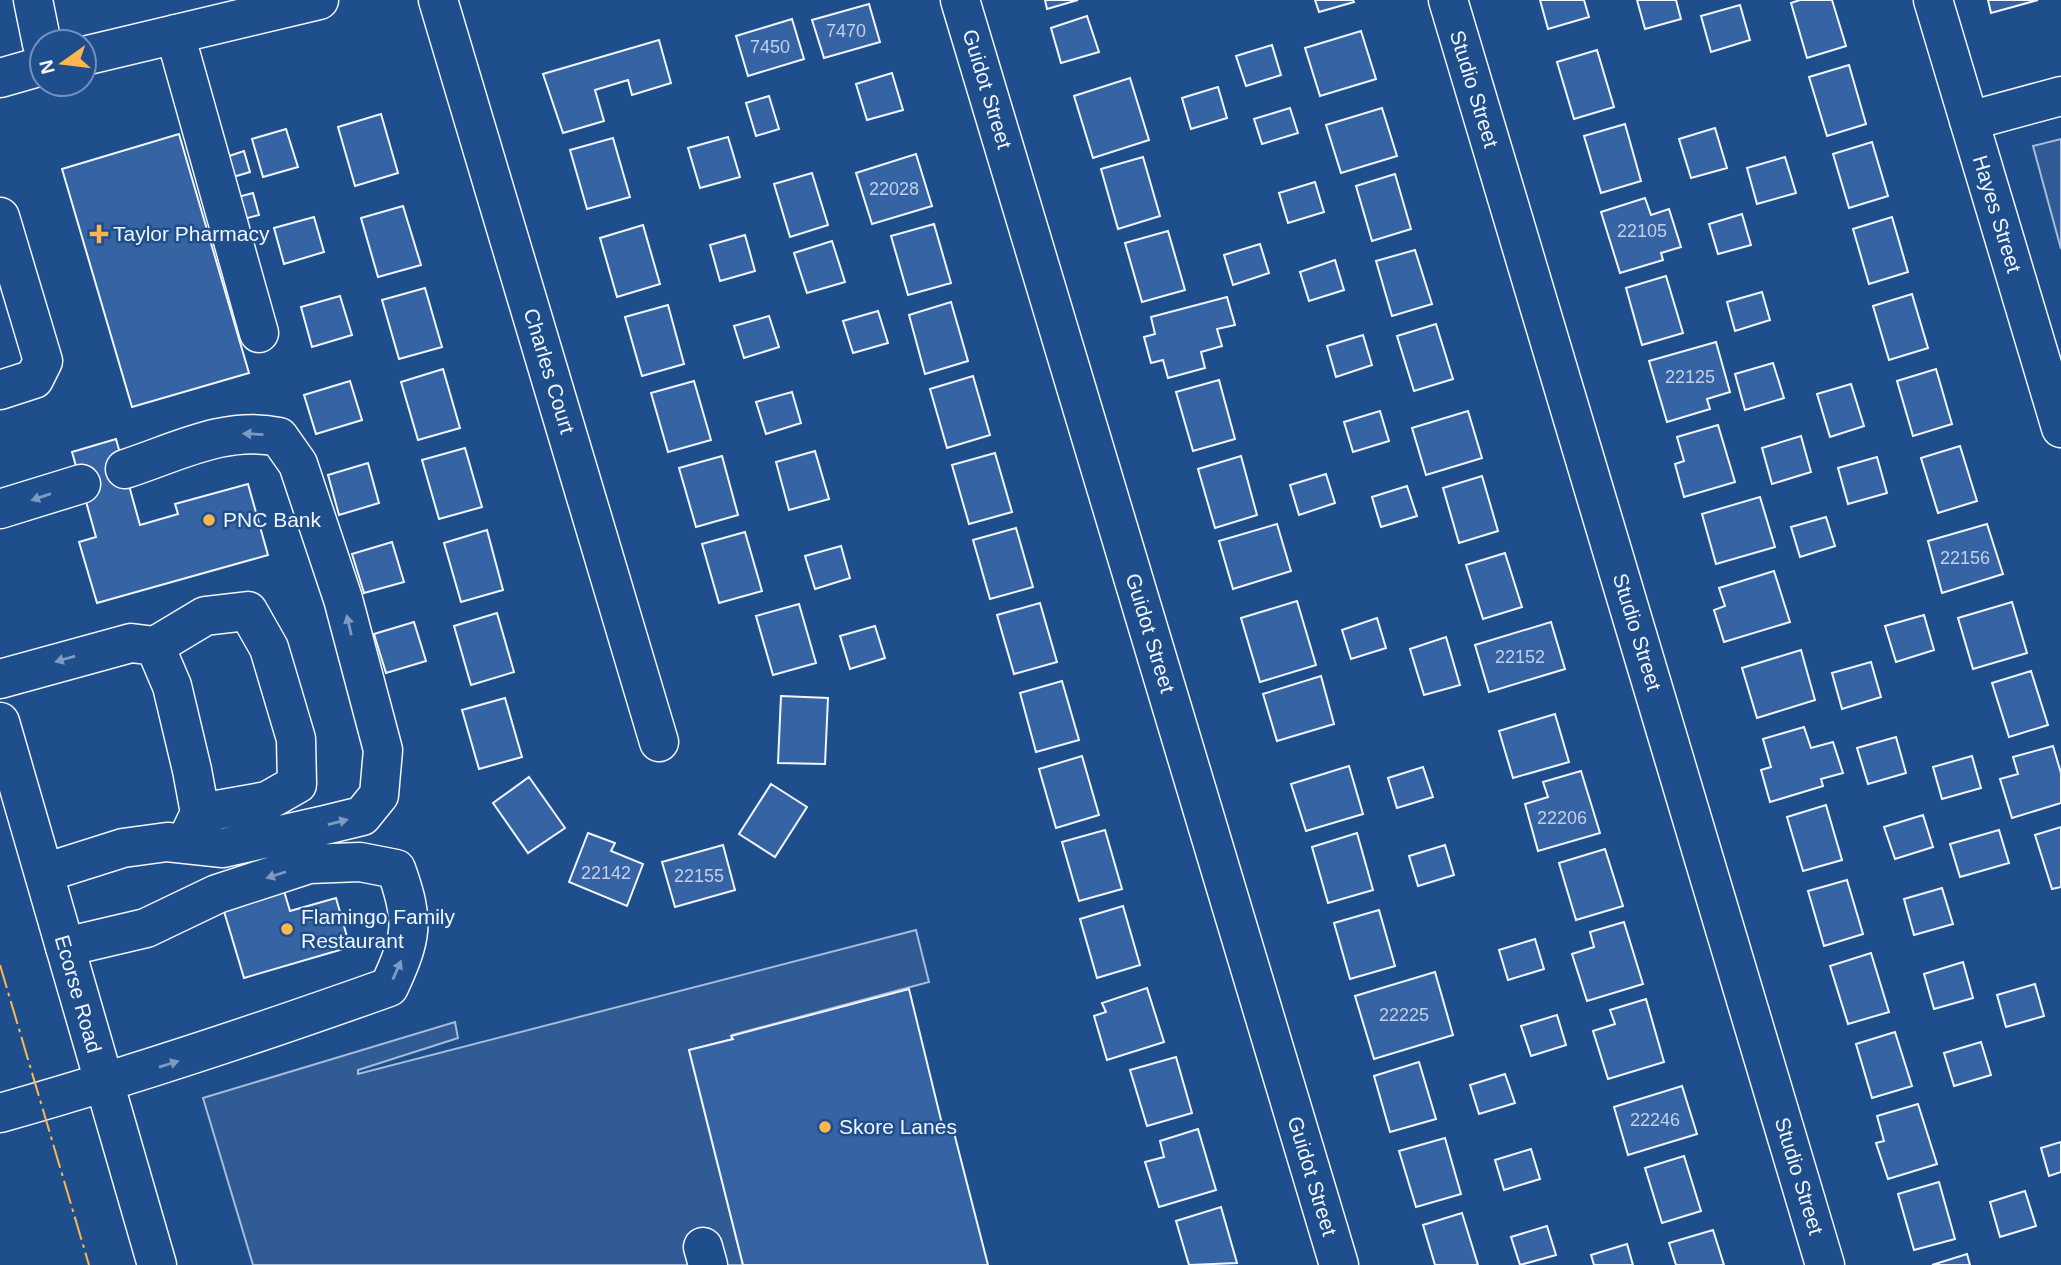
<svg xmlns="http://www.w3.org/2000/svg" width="2061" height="1265" font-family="Helvetica,sans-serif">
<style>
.built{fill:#305b95;stroke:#a8bbd7;stroke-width:2}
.building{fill:#3563a3;stroke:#f2f6ff;stroke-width:2}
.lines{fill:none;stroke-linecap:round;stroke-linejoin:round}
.minor-casing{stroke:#f2f6ff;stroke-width:41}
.major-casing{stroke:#f2f6ff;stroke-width:41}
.minor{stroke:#1f4e8c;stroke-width:38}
.major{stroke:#1f4e8c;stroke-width:38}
.power{stroke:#ffb74d;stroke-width:2;stroke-dasharray:24 5 3.5 5;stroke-linecap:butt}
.oneway{fill:#7e9ac0}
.poi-dot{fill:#ffb74d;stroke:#1f4e8c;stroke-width:2.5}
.labels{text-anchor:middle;stroke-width:5;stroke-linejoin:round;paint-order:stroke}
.number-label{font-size:18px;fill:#c3d1e8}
.street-label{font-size:21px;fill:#f2f6ff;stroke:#1f4e8c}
.poi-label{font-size:21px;fill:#f2f6ff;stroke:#1f4e8c;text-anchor:start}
</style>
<rect width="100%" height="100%" fill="#1f4e8c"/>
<path class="built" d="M2061,139V249L2033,146Z
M916,930L929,982L732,1035L733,1039L689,1050L743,1265H253L203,1098L455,1022L458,1038L358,1070V1074Z"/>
<path class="building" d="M1045,0H1078L1047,9Z
M1315,0H1353L1354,2L1319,12Z
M1540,0H1584L1589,17L1548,29Z
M1637,0H1676L1681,19L1645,29Z
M1800,0H1832L1846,46L1807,58L1791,3Z
M1988,0H2038L1991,13Z
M869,4L880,42L824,58L812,20Z
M1740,5L1750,40L1711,52L1701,16Z
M1087,16L1099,52L1061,63L1051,28Z
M792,19L804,59L748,76L736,36Z
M1361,31L1376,79L1320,96L1305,48Z
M659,40L671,83L632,95L628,80L595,90L604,121L563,133L543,74Z
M1272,45L1281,75L1246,86L1236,56Z
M1597,50L1614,107L1574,119L1557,62Z
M1849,65L1866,124L1827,136L1809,77Z
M892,73L903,110L867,120L856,84Z
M1130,78L1149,140L1093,158L1074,96Z
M1218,87L1227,118L1191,129L1182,98Z
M769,96L779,129L756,136L746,103Z
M1290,108L1298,133L1262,144L1254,119Z
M1382,108L1397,156L1341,173L1326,125Z
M381,114L398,173L355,186L338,127Z
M1625,124L1641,181L1601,193L1584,136Z
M1715,128L1727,168L1691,178L1679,139Z
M286,129L298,167L263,177L252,139Z
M179,134L249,373L132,407L62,169Z
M728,137L740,177L700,188L688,148Z
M613,138L630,197L587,209L570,150Z
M1872,142L1888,196L1849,208L1833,154Z
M244,151L250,172L233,177L226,157Z
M916,154L932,206L872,224L856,173Z
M1143,157L1160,216L1118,229L1101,169Z
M1785,157L1796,193L1757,204L1747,168Z
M812,173L828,225L790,237L774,184Z
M1395,174L1411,229L1372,241L1356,186Z
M1315,182L1324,212L1288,223L1279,193Z
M253,193L259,215L244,219L238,197Z
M1645,198L1651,215L1669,209L1681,247L1661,253L1663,260L1620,273L1601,212Z
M403,206L421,265L378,277L361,218Z
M1742,214L1751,245L1718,254L1709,224Z
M314,217L324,252L284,264L274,228Z
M1892,217L1908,272L1869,284L1853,229Z
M934,224L951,283L908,295L891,236Z
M643,225L660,284L617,297L600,238Z
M1168,231L1185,290L1142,302L1125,243Z
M745,235L755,271L720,281L710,245Z
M832,241L845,282L807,293L794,253Z
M1260,244L1269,273L1233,285L1224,255Z
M1415,250L1432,304L1392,316L1376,261Z
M1335,260L1344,290L1309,301L1300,272Z
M1666,276L1683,333L1642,345L1626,288Z
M425,288L442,347L399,359L382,300Z
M1762,292L1770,320L1735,331L1727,302Z
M1912,294L1928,348L1889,360L1873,306Z
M340,296L352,335L312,347L301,307Z
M1227,297L1235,325L1217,329L1222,346L1201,352L1205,368L1168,378L1163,360L1151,363L1144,337L1155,334L1151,317Z
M951,302L968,361L925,374L909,315Z
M668,305L684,364L642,376L625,317Z
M878,311L888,343L853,353L843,321Z
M769,316L779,347L744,358L734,326Z
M1436,324L1453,379L1414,391L1397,336Z
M1363,335L1372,365L1336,377L1327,346Z
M1716,342L1730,392L1707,399L1710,409L1667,422L1649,361Z
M1773,363L1784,398L1745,410L1735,374Z
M443,369L460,428L418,440L401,382Z
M1936,369L1952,424L1913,436L1897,381Z
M973,376L990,435L947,448L930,389Z
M1219,380L1235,439L1193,451L1176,392Z
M350,381L362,420L316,434L304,395Z
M694,381L711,440L668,452L651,393Z
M1851,384L1864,426L1830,437L1817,394Z
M792,392L801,423L766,434L756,402Z
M1380,411L1389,441L1353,452L1344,422Z
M1468,411L1482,458L1426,475L1412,428Z
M1718,425L1735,482L1684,497L1675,464L1684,461L1677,437Z
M1801,436L1811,472L1772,484L1762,448Z
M116,439L140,525L178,514L175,504L248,484L268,555L97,603L79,542L96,537L72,452Z
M1960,446L1977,501L1938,513L1921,458Z
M465,448L482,507L439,519L422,460Z
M815,451L829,499L789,510L776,462Z
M995,453L1012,512L969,524L952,465Z
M722,456L738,515L696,527L679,468Z
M1241,456L1257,515L1215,528L1198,469Z
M1877,457L1887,493L1848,504L1838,468Z
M368,463L379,503L339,515L328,475Z
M1326,474L1335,503L1299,515L1290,485Z
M1482,476L1498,531L1459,543L1443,488Z
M1407,486L1417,516L1381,527L1372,497Z
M1760,497L1775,547L1716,564L1702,514Z
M1826,517L1835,546L1800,557L1791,527Z
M1277,524L1291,571L1233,589L1219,541Z
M1987,524L2003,574L1942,593L1928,541Z
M1016,528L1033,587L990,599L973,540Z
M487,530L503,590L461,602L444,543Z
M745,532L762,591L719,603L702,544Z
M392,542L404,582L364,593L352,554Z
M841,546L850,578L815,589L805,556Z
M1505,553L1522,607L1483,619L1466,565Z
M1774,571L1790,622L1724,642L1714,610L1725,606L1719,588Z
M1297,601L1316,665L1260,682L1241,618Z
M2012,602L2027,653L1973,669L1958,618Z
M1040,603L1057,662L1014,674L997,615Z
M799,604L816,663L773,675L756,616Z
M497,613L514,672L471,685L454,626Z
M1924,615L1934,650L1896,662L1885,626Z
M1377,618L1386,648L1351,659L1342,630Z
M414,622L426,661L386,673L374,634Z
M1551,622L1565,669L1489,692L1475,645Z
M875,626L885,658L850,669L840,636Z
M1446,637L1460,685L1424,695L1410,649Z
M1801,650L1815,700L1757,718L1742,668Z
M1871,662L1881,697L1842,709L1832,673Z
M2031,671L2048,725L2009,737L1992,683Z
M1321,676L1334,724L1277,741L1263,694Z
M1062,681L1079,740L1036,752L1020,693Z
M781,696L828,698L825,764L778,763Z
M505,698L522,757L479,769L462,710Z
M1555,714L1569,762L1513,778L1499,731Z
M1804,727L1811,748L1833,742L1843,773L1821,779L1823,786L1770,802L1761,770L1771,767L1763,739Z
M1896,737L1906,773L1868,784L1857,748Z
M2053,746L2061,773V803L2012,818L2000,779L2018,774L2013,757Z
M1082,756L1099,815L1056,828L1039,769Z
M1972,756L1981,788L1942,799L1933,767Z
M1349,766L1363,814L1306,831L1291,784Z
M1423,767L1433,797L1397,808L1388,778Z
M1581,771L1600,833L1538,851L1525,804L1548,797L1543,782Z
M529,777L565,828L528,853L493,803Z
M771,784L807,807L775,857L739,834Z
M1826,805L1842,860L1803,871L1787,817Z
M1923,815L1933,847L1895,859L1884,827Z
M2061,827V887L2052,889L2035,835Z
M1105,830L1122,889L1079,901L1062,842Z
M1999,830L2009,863L1960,877L1950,844Z
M588,833L615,843L611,851L643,864L627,906L569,882Z
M1357,833L1373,890L1328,903L1312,847Z
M723,845L735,890L675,907L662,862Z
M1445,845L1454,875L1418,886L1409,856Z
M1605,849L1623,906L1576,920L1559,863Z
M1847,880L1863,934L1824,946L1808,891Z
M1942,888L1953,924L1914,935L1904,899Z
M284,891L290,911L336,898L350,947L244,978L223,908Z
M1123,906L1140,965L1097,978L1080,919Z
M1379,910L1395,966L1350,979L1334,923Z
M1624,922L1643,984L1587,1001L1572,954L1594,947L1590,932Z
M1535,939L1544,969L1508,980L1499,950Z
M1871,953L1889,1012L1848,1024L1830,966Z
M1963,962L1973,998L1934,1009L1924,974Z
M1435,972L1453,1035L1374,1059L1355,996Z
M2035,984L2044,1016L2006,1027L1997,995Z
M1147,988L1164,1042L1107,1060L1094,1016L1106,1012L1102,1003Z
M909,989L943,1128L952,1125L988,1265H743L689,1050L733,1039L731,1036Z
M1646,999L1664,1062L1608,1079L1593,1031L1615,1024L1610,1010Z
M1557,1015L1566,1045L1531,1056L1521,1026Z
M1895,1032L1912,1086L1872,1098L1856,1044Z
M1981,1042L1991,1075L1954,1086L1944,1053Z
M1176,1057L1192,1113L1147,1126L1130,1070Z
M1419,1062L1436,1119L1390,1132L1374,1076Z
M1505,1074L1515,1103L1479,1114L1470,1085Z
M1682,1086L1697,1134L1628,1155L1614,1107Z
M1918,1104L1937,1164L1888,1179L1876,1143L1884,1141L1877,1116Z
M1198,1129L1216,1190L1159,1207L1145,1162L1164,1157L1160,1141Z
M1445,1138L1461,1194L1416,1207L1399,1151Z
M2061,1142V1172L2049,1176L2041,1148Z
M1531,1149L1540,1179L1504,1190L1495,1160Z
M1684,1156L1701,1211L1662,1223L1645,1168Z
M1939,1182L1955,1239L1914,1250L1898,1194Z
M2025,1191L2036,1226L2000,1237L1990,1202Z
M1221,1207L1237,1263L1189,1265L1176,1221Z
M1462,1213L1478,1265H1435L1423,1225Z
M1547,1226L1556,1255L1520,1265L1511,1237Z
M1713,1230L1724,1265H1676L1669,1243Z
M1627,1244L1633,1265H1594L1591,1255Z
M1967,1254L1970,1265H1932Z"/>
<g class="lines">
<g class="minor-casing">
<path id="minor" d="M33,0L42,44
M438,0L659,742
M960,0L1339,1265
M1448,0L1825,1265
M1933,0L2061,428
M175,34L259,333
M84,56L319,0
M0,78L42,66
M1969,121L2061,96
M0,217L43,361L34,379L0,390
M0,509L81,484
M155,646L205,616L248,611L269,648L296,739L297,784L267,801L200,813
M0,679L131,643L155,646L172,686L192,770L200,813L189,836
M44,873L123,848L167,842L223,848L325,825L362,816L379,795L383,750L343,599L298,464L279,437C226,425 175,453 125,469
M0,1113C131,1076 260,1033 389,987C412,937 415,922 396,869L360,862L309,864L217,894L146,928L65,947
M703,1247L708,1265"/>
</g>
<g class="major-casing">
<path id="major" d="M0,722L157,1265"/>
</g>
<use href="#minor" class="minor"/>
<use href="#major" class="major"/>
<path class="power" d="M0,965L89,1265"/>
</g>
<defs><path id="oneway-solid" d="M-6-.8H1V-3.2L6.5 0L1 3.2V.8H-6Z" transform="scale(1.75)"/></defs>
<g class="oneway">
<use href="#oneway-solid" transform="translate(253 434) rotate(-177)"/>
<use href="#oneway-solid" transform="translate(41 497) rotate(161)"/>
<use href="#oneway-solid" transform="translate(349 625) rotate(-103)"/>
<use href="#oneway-solid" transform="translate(65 659) rotate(164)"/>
<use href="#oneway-solid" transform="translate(338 822) rotate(-14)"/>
<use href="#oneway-solid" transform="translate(276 875) rotate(162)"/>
<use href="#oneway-solid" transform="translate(397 970) rotate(-66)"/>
<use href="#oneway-solid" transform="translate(169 1064) rotate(-17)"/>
</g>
<g class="poi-dot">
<path d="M95.5 223.5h7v7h7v7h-7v7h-7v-7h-7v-7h7z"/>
<circle cx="209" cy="520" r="7"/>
<circle cx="287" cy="929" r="7"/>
<circle cx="825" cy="1127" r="7"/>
</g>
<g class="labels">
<g class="number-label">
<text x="846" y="37">7470</text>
<text x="770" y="53">7450</text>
<text x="894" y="195">22028</text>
<text x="1642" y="237">22105</text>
<text x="1690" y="383">22125</text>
<text x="1965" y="564">22156</text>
<text x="1520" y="663">22152</text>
<text x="1562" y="824">22206</text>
<text x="606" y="879">22142</text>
<text x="699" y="882">22155</text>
<text x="1404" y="1021">22225</text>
<text x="1655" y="1126">22246</text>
</g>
<g class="street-label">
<text transform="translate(987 89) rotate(73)" y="7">Guidot Street</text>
<text transform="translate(1474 89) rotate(73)" y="7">Studio Street</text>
<text transform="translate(1997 214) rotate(73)" y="7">Hayes Street</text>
<text transform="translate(549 371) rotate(73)" y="7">Charles Court</text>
<text transform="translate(1637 632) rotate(73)" y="7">Studio Street</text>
<text transform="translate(1150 633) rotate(73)" y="7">Guidot Street</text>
<text transform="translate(78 994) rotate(74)" y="7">Ecorse Road</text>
<text transform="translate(1312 1176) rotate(73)" y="7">Guidot Street</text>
<text transform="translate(1799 1176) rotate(73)" y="7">Studio Street</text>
</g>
<g class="poi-label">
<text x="113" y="241">Taylor Pharmacy</text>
<text x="223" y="527">PNC Bank</text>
<text x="301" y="924">Flamingo Family<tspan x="301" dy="24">Restaurant</tspan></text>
<text x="839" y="1134">Skore Lanes</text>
</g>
</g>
<g transform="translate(63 63) rotate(256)"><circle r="33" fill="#1f4e8c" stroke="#7391ba" stroke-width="2"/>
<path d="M0-5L12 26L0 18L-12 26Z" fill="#ffb74d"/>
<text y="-10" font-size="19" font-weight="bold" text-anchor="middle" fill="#f2f6ff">N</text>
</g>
</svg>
